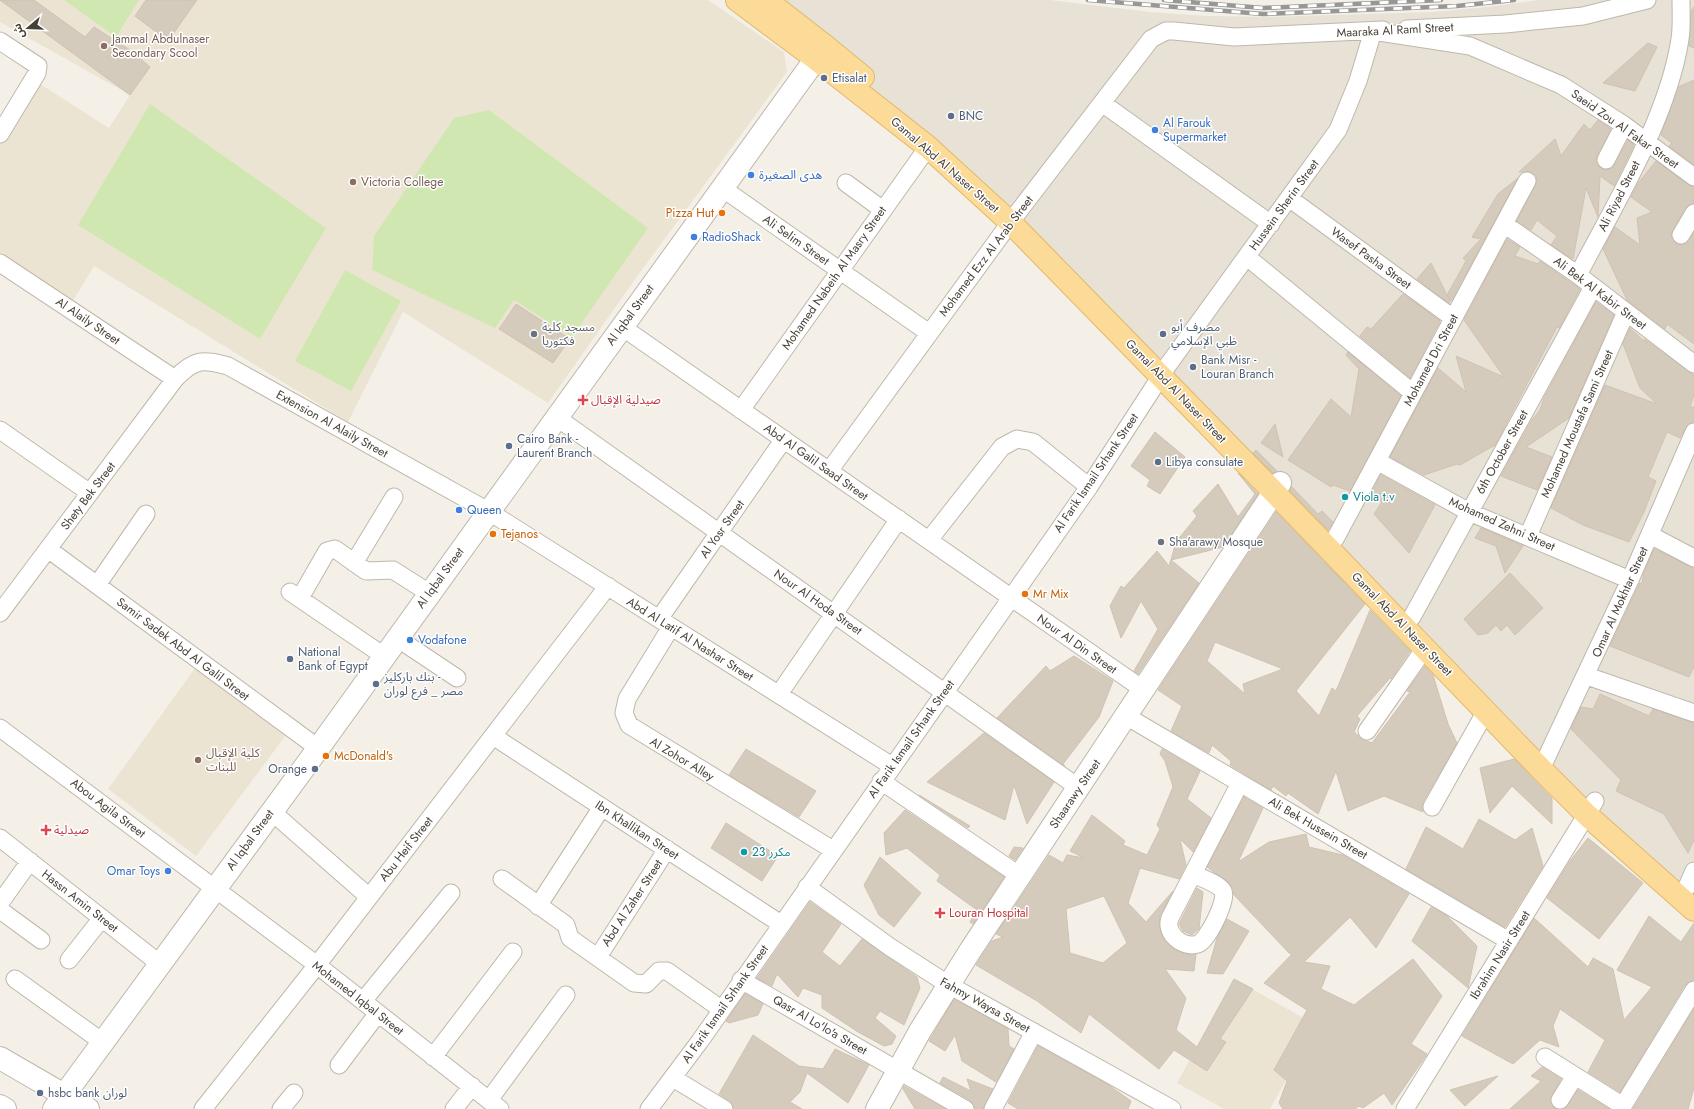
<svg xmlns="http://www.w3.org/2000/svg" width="1694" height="1109" font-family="Jost,'Noto Sans Arabic',sans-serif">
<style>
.residential{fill:#e7e1d6}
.education{fill:#ece4d2}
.green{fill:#d1e7b1}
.building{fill:#d5cbbd;stroke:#d0c2b1;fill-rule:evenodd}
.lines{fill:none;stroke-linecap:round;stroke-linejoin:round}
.minor-casing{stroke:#bfb7ab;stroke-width:19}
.tertiary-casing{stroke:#bfb7ab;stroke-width:24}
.primary-casing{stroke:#e2b868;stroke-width:24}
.minor{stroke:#fff;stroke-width:17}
.tertiary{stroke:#fff;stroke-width:22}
.primary{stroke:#fcdb98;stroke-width:22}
.rail-casing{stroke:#979797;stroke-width:4.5}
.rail{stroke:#fff;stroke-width:3;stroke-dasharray:9;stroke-linecap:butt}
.education-dot{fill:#8d6e63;stroke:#fff;stroke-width:1.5}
.service-dot{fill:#5c6f8a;stroke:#fff;stroke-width:1.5}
.shop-dot{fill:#3f7fe0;stroke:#fff;stroke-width:1.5}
.food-dot{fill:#e8710a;stroke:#fff;stroke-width:1.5}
.worship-dot{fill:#6b7280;stroke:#fff;stroke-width:1.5}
.health-dot{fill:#e0444e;stroke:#fff;stroke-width:1.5}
.culture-dot{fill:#0f9aa8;stroke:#fff;stroke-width:1.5}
.labels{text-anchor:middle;stroke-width:3;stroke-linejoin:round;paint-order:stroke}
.street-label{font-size:12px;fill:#474037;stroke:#fff}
.education-label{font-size:12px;fill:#785e54;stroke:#fff;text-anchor:start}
.service-label{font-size:12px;fill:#4e5e75;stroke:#fff;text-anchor:start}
.shop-label{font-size:12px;fill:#366cbe;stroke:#fff;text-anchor:start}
.food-label{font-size:12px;fill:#c56008;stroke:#fff;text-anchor:start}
.worship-label{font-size:12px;fill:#5b616d;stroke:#fff;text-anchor:start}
.health-label{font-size:12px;fill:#be3a42;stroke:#fff;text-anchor:start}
.culture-label{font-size:12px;fill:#0d838f;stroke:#fff;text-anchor:start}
</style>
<rect width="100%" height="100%" fill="#f4f0e8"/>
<path class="residential" d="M752,0H1050L1150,12L1207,16L1270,17L1433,12L1487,7L1538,0H1694V902L1604,820L1013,219Z"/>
<path class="education" d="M0,0H708L784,52L787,72L636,278L548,403L403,312L348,422L94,266L73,301L58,290L55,294L0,258V143L37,82L109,128L130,95L0,22Z
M198,664L289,731L196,856L108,789Z
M1234,979L1316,1025L1270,1109H1224L1177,1083Z"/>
<path class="green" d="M64,0H139L116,37Z
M150,104L326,228L260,339L78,225Z
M489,110L648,228L572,337L514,300L495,328L372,270L374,236L454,118Z
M345,270L401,301L351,391L295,361Z"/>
<path class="building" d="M0,0H34L85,37L94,27L130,50L150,67L130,95Z
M146,0H197L168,41L135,16Z
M1694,7V48L1689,46L1691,11Z
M1648,43L1657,47L1635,91L1603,83Z
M1694,80V165L1669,146L1672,143L1661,135L1678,87Z
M1598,120L1611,129L1597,156L1596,161L1601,169L1606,170L1612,168L1628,140L1634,145L1614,186L1600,176L1598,217L1586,188L1573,259L1551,245L1557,236L1537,220L1531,230L1517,221L1537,181L1536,176L1531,172H1519L1555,139L1561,156L1584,124L1590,130Z
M1656,161L1688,185L1694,187V203L1685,208L1671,235L1676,243L1681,245L1686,243L1694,233V344L1667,324L1665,329L1627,300L1603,249L1615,227L1640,245L1637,218L1652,212L1631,197L1639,182Z
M1518,178L1451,301L1447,295L1466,261L1463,258L1481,239L1472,237L1498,194Z
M1507,239L1520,247L1515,256L1538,264L1540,261L1580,289L1559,328L1557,327L1495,445L1460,465L1457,464L1424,475L1390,457L1438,368L1466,392L1456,356L1504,377L1464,320Z
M1431,263L1450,301L1449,303L1417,279Z
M1403,294L1440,321L1410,378L1360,336L1367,327L1371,329Z
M1596,302L1614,315L1569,418L1526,447L1552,457L1537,490L1501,476L1532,420L1540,410L1544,398Z
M516,304L570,339L553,363L499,329Z
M1630,328L1647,344L1644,339L1694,375V395L1690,407H1694V422L1688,424L1680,438L1667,432L1648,477L1656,481L1644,512L1629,542L1583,525L1551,508L1605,385L1657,404L1640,388L1623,344Z
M1348,352L1401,396L1350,491L1333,485L1331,487L1288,460L1331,399L1351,417L1359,369L1346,355Z
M1275,424L1283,457L1261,443Z
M1155,432L1185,457L1160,494L1147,486L1150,480L1131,466Z
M1256,450L1277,471L1273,473L1253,453Z
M1238,473L1258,494L1223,547L1171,560L1176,542L1197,516L1193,511L1218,484L1238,517L1255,494Z
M1381,475L1435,505L1409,553L1374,514L1382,502L1369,497Z
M1292,487L1318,514L1322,511L1333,522L1328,530L1290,491Z
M1276,512L1365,604L1296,691L1319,716L1332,688L1336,691L1370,610L1410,651L1391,679L1390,678L1357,716L1360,719L1354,732L1362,739L1372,743L1410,692L1407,691L1425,666L1433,675L1448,724L1457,743L1423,802V812L1384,796L1348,811L1336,771L1318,814L1288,793L1286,796L1273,786L1271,790L1230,765L1231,761L1212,745L1209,753L1171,731L1182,706L1158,690ZM1215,642L1240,652L1283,669L1243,684L1245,694L1207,661Z
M1481,528L1523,546L1505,573L1496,546L1475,538Z
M1654,549L1694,568V667L1689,677L1610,646L1640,583L1642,584L1644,572Z
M1157,551L1169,566L1171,560L1199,583L1138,674L1134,671L1158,629L1141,601L1121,638L1110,606L1121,586L1124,588Z
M1510,573L1543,608L1515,635L1507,625L1501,631L1496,625L1488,633L1478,635L1464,619Z
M1074,656L1113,681L1099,717L1063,764L1065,766L997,718L1046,666L1050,671Z
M1600,694L1649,716L1653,709L1694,723V840L1688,853L1664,814L1616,791L1621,780L1571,729L1581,707L1593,709Z
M984,733L1054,782L1027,824L1014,785L1005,820L927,782Z
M746,749L816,791L799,817L729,775Z
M1162,749L1200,771L1187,799L1211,818L1193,852L1180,839L1186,865L1179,879L1140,868L1128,903L1146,922L1173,891L1160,916L1159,925L1161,933L1165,941L1175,950L1185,954H1196L1194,971L1165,969L1186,998L1176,1030L1197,1047L1234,979L1253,989L1220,1039L1226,1042L1207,1071L1174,1050L1159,1069L1089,1014L1081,1033L1037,1001L976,965L992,941L1003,937L996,934L1049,855L1063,863L1067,855L1084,858L1070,851L1092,815L1125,841L1123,845L1147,855L1160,829L1157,825L1173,787L1165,761L1160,754ZM1104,896L1127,943L1103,963L1070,953L1066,909Z
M1514,759L1552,798V824L1512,786L1490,813L1480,768Z
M919,795L970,826L968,828Z
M1244,797L1263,808L1238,862L1269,842L1306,834L1309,847L1343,855L1409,894L1376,948L1350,917L1304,962L1330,966L1321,989L1354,1005L1413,959L1442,996L1411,1044L1427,1054L1392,1105L1384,1093L1363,1108L1359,1106L1355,1109H1283L1279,1103L1287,1081L1274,1070L1307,1010L1264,983L1292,954L1289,953L1234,895L1233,889L1228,882L1207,867Z
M905,810L1004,877L973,924L970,922L977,910L937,881L940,875L907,848L886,855L884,833Z
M1479,819L1515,840L1532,828L1543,866L1505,927L1406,869L1426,827L1463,849Z
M726,823L778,856L762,881L711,848Z
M1588,838L1643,883L1599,939L1547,898L1570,861Z
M1014,847L1023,848L1015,860L1009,856Z
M880,857L921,893L894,927L879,915L864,885Z
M1197,888L1203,892L1199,929L1192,935L1183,931L1179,924Z
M810,902L841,924L822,952L840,966L862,939L917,977L920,988L904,1025L880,1011L875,1018L896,1036L892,1044L884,1046L858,1032L822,1008V995L803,988L798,997L777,974L772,986L757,978Z
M1431,907L1446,915L1477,946L1468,988L1412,941Z
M1649,916L1681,942L1694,923V980L1685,985L1620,1092L1588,1072L1605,1040L1560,1009L1553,1026L1559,1047L1540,1040L1513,1064L1462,1036L1534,918L1588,967L1593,958L1613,969L1624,1020L1652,987L1617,970Z
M1227,919L1249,931L1223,974L1207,973L1217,938Z
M745,994L763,1004L758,1015L729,1023L726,1021Z
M954,999L1008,1029L1009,1046L1014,1049L996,1082L962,1061L955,1035L945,1051L929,1041Z
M1694,1009V1088L1688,1109H1633Z
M753,1035L799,1066L823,1069L835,1049L869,1065L848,1103L807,1073L800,1092L790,1102L802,1109H734L730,1101L719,1094Z
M1038,1046L1107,1084L1131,1101L1128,1109H1018L1008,1103Z
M1542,1067L1561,1079L1550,1099L1551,1105L1556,1109H1510L1541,1081L1531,1076Z
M1498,1076L1465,1106L1450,1090Z
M943,1077L971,1091L967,1079L993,1089L983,1109H975L970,1100L940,1083Z
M904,1086L945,1109H915L903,1089Z
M1578,1090L1609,1109H1564Z"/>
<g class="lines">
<g class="minor-casing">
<path id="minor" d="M1407,29L1505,24L1583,16L1647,0
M0,41L38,66L37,73L0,134
M1102,103L1271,224
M1606,160L1624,125
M846,183L883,210
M722,188L929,333
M1289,198L1453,318
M1504,224L1578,275L1694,364
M1681,235L1694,213
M1247,257L1413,393
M0,263L175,379
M1578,275C1615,204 1668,118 1680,39C1682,27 1681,13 1681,0
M622,327L1144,690
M741,410L928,147
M556,417L1079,788
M0,430L90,493
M1377,461L1469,512L1630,580
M829,471L1015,216L1151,39L1166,31H1174L1234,37L1383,30
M1650,535L1694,558
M1528,536L1626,312
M1335,539L1527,181
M929,540L1002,447L1017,439L1033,442L1089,487
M48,549L318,748
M354,563L394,497
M97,585L146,514
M290,592L384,656
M300,598L327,551L335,549L366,571L393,570L429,593
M0,613L175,379C194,359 202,359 228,366L488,511L892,766
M1412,617L1593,287
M659,619L784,439
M671,627L627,699L624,713L629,725L833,850
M397,638L457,678
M1587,676L1694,713
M779,694L899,519
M1126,716L1509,941
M0,728L317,965L500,1109
M1367,731L1425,648
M493,736L781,924
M1541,769L1630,580L1694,432
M881,781L1020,876
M1432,807L1486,711
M271,811L369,897
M0,838L160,964
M1193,874C1201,878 1218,883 1223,891C1228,900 1207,941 1198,944C1183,949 1164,933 1170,918L1240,783
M502,879L566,925L570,938L634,983L646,984L659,971H667L721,1009
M807,887L890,947L949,985L1172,1109
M1687,887L1694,871
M0,903L30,861
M538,906L602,807
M0,910L41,940
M598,957L667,849
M69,960L102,918
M15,979L104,1043
M741,980L965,1109
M363,1001L451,893
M433,1057L513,952
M1545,1057L1623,1106
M339,1065L378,1013
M673,1078L724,1109
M489,1100L566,995
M1560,1100L1575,1076
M203,1109L317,965L608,586
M281,1109L294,1093
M454,1109L472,1086
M649,1109L700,1041L1089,487L1168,365L1338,130L1358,81L1373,31L1470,46L1561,85L1624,125L1694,177
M993,1109L1034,1032
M1405,1109L1595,801
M1621,1109L1694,990"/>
</g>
<g class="tertiary-casing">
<path id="tertiary" d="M0,1058L88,1109
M0,1106L5,1109
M54,1109L312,757L825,46
M877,1109L920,1031L970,951L1280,483"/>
</g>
<g class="primary-casing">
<path id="primary" d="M737,0L816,59L928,147L1011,223L1274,492L1541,769L1587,815L1694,910
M766,0L825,46L863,77"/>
</g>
<use href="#minor" class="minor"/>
<use href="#tertiary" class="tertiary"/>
<use href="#primary" class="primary"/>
<g class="rail-casing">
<path id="rail" d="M1088,0L1263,14L1457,6L1514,0
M1164,0L1263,8L1441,0"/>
</g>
<use href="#rail" class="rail"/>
</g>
<g class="education-dot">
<circle cx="104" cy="46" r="4"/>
<circle cx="353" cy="182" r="4"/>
<circle cx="198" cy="760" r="4"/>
</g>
<g class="service-dot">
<circle cx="824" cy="78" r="4"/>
<circle cx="951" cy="116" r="4"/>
<circle cx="1163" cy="334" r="4"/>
<circle cx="1193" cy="367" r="4"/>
<circle cx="509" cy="446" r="4"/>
<circle cx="1158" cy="462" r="4"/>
<circle cx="290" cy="659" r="4"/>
<circle cx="376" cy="684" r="4"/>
<circle cx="315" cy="769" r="4"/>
<circle cx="40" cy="1093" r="4"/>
</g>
<g class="shop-dot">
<circle cx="1155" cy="130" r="4"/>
<circle cx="751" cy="175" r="4"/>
<circle cx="694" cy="237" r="4"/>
<circle cx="459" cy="510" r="4"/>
<circle cx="410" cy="640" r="4"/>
<circle cx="168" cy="871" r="4"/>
</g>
<g class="food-dot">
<circle cx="722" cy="213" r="4"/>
<circle cx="493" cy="534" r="4"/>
<circle cx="1025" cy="594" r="4"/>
<circle cx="326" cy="756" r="4"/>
</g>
<g class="worship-dot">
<circle cx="534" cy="334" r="4"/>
<circle cx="1161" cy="542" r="4"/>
</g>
<g class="health-dot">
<path d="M581 394h4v4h4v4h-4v4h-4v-4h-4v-4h4z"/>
<path d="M44 824h4v4h4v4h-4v4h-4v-4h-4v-4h4z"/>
<path d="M938 907h4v4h4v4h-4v4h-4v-4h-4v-4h4z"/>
</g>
<g class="culture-dot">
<circle cx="1345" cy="497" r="4"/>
<circle cx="744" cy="852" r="4"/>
</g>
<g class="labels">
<g class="street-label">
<text transform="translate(1395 30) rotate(-3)" y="4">Maaraka Al Raml Street</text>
<text transform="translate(1625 129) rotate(35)" y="4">Saeid Zou Al Fakar Street</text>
<text transform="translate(945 165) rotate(41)" y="4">Gamal Abd Al Naser Street</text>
<text transform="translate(1619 196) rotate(-63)" y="4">Ali Riyad Street</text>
<text transform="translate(1284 205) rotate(-54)" y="4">Hussein Sherin Street</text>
<text transform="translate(796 240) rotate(35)" y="4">Ali Selim Street</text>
<text transform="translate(986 256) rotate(-53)" y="4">Mohamed Ezz Al Arab Street</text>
<text transform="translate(1371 258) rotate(36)" y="4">Wasef Pasha Street</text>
<text transform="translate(834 278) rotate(-55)" y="4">Mohamed Nabeih Al Masry Street</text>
<text transform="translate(1600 293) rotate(37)" y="4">Ali Bek Al Kabir Street</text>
<text transform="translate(630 315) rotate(-54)" y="4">Al Iqbal Street</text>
<text transform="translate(88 321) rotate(34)" y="4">Al Alaily Street</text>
<text transform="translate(1431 360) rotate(-62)" y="4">Mohamed Dri Street</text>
<text transform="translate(1176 391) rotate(46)" y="4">Gamal Abd Al Naser Street</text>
<text transform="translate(332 424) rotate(29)" y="4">Extension Al Alaily Street</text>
<text transform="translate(1577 424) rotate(-66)" y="4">Mohamed Moustafa Sami Street</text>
<text transform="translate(1502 452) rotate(-61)" y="4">6th October Street</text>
<text transform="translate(816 462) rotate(35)" y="4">Abd Al Galil Saad Street</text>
<text transform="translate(1096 473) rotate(-56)" y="4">Al Farik Ismail Srhank Street</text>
<text transform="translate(88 496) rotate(-53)" y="4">Shety Bek Street</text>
<text transform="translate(1502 524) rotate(24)" y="4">Mohamed Zehni Street</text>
<text transform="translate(722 529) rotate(-55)" y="4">Al Yosr Street</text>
<text transform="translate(440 578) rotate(-54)" y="4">Al Iqbal Street</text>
<text transform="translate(818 602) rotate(35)" y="4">Nour Al Hoda Street</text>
<text transform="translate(1620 602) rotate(-66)" y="4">Omar Al Mokhtar Street</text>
<text transform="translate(1402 624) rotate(46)" y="4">Gamal Abd Al Naser Street</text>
<text transform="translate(690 639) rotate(32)" y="4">Abd Al Latif Al Nashar Street</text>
<text transform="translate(1077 644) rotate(35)" y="4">Nour Al Din Street</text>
<text transform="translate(183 649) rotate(37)" y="4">Samir Sadek Abd Al Galil Street</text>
<text transform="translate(911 739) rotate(-55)" y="4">Al Farik Ismail Srhank Street</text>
<text transform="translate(682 759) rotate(31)" y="4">Al Zohor Alley</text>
<text transform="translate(1075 794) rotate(-56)" y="4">Shaarawy Street</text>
<text transform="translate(108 808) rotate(37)" y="4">Abou Agila Street</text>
<text transform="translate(1318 828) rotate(30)" y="4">Ali Bek Hussein Street</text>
<text transform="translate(637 830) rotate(33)" y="4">Ibn Khallikan Street</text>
<text transform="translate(250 840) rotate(-54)" y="4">Al Iqbal Street</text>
<text transform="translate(406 849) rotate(-52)" y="4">Abu Heif Street</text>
<text transform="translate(80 901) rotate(38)" y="4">Hassn Amin Street</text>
<text transform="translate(632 903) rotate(-57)" y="4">Abd Al Zaher Street</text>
<text transform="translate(1500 955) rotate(-58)" y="4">Ibrahim Nasir Street</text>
<text transform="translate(358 998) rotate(38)" y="4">Mohamed Iqbal Street</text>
<text transform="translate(725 1004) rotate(-55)" y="4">Al Farik Ismail Srhank Street</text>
<text transform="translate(985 1005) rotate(29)" y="4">Fahmy Waysa Street</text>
<text transform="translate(820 1025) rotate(30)" y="4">Qasr Al Lo'lo'a Street</text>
</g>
<g class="education-label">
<text x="112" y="43">Jammal Abdulnaser<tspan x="112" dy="14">Secondary Scool</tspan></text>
<text x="361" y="186">Victoria College</text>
<text x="206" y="757">كلية الإقبال<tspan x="206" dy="14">للبنات</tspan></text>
</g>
<g class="service-label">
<text x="832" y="82">Etisalat</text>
<text x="959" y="120">BNC</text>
<text x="1171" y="331">مصرف أبو<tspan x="1171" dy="14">ظبي الإسلامي</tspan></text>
<text x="1201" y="364">Bank Misr -<tspan x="1201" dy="14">Louran Branch</tspan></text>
<text x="517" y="443">Cairo Bank -<tspan x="517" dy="14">Laurent Branch</tspan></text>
<text x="1166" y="466">Libya consulate</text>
<text x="298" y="656">National<tspan x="298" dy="14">Bank of Egypt</tspan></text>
<text x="384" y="681">بنك باركليز -<tspan x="384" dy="14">مصر _ فرع لوران</tspan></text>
<text x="307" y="773" text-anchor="end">Orange</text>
<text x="48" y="1097">hsbc bank لوران</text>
</g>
<g class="shop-label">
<text x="1163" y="127">Al Farouk<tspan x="1163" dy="14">Supermarket</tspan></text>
<text x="759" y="179">هدى الصغيرة</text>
<text x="702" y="241">RadioShack</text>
<text x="467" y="514">Queen</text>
<text x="418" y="644">Vodafone</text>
<text x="160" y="875" text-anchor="end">Omar Toys</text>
</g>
<g class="food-label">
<text x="714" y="217" text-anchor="end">Pizza Hut</text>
<text x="501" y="538">Tejanos</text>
<text x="1033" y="598">Mr Mix</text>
<text x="334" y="760">McDonald's</text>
</g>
<g class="worship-label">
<text x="542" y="331">مسجد كلية<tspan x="542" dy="14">فكتوريا</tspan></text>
<text x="1169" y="546">Sha'arawy Mosque</text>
</g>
<g class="health-label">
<text x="591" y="404">صيدلية الإقبال</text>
<text x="54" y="834">صيدلية</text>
<text x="949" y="917">Louran Hospital</text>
</g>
<g class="culture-label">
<text x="1353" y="501">Viola t.v</text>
<text x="752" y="856">23 مكرر</text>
</g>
</g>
<g transform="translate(28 28) rotate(251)" stroke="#ffffff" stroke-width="3" paint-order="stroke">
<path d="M0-3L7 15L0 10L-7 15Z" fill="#474037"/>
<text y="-6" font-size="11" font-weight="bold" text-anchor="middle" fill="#474037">ش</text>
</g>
</svg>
